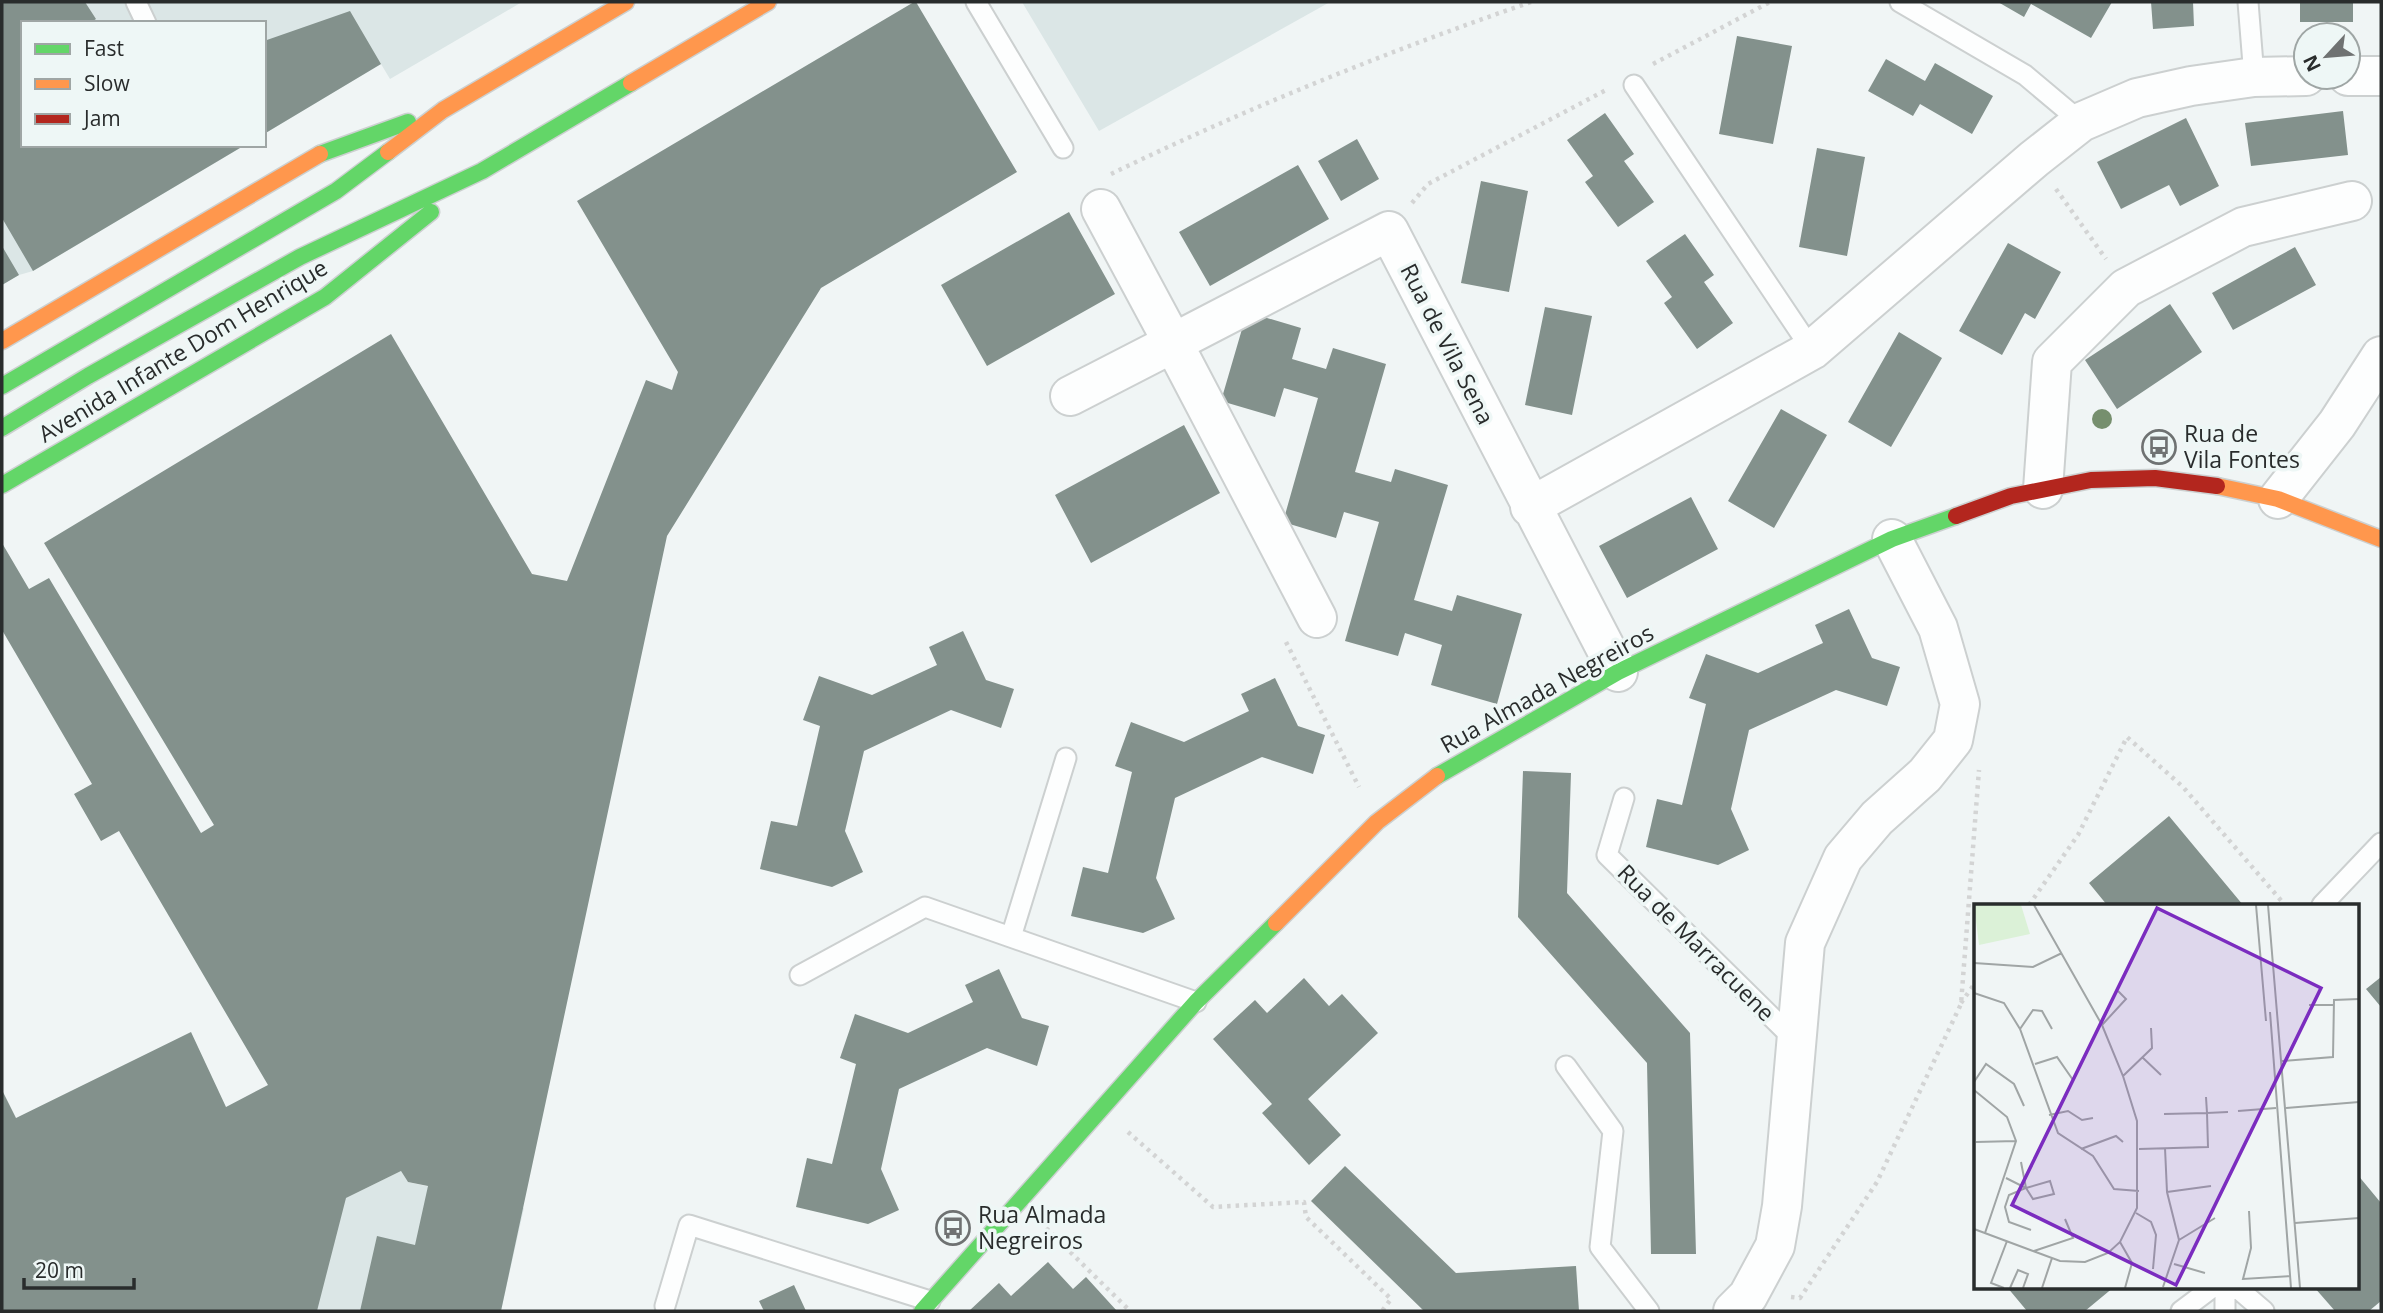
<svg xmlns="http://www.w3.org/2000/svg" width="2383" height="1313" font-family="'Open Sans',sans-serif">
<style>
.built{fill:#dbe6e6}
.building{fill:#83918c}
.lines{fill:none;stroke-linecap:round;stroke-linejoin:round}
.lane-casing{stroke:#ccd0d0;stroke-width:23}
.street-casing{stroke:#ccd0d0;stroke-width:42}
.fast-casing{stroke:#ccd0d0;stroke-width:19}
.slow-casing{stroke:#ccd0d0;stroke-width:19}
.jam-casing{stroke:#ccd0d0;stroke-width:19}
.path{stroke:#d3d4d4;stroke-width:4.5;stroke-dasharray:3.5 5;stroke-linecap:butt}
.lane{stroke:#fdfefe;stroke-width:19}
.street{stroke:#fdfefe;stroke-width:38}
.fast{stroke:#63d668;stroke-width:16}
.slow{stroke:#ff974d;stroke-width:16}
.jam{stroke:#b3261e;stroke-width:16}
.tree{fill:#768f6e}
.labels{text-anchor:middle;stroke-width:7;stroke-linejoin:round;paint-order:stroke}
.street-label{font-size:23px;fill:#292c2c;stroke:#eef7f6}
.poi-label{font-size:23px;fill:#292c2c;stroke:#eef7f6;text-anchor:start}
.inset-road{fill:none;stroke:#a0a5a5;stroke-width:2}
.view{fill:#7b2cbf;fill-opacity:0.15;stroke:#7b2cbf;stroke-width:3.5}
.inset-edge{fill:none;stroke:#292c2c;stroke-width:3.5}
</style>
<rect width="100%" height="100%" fill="#f0f5f5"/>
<path class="built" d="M2,2H522L390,79L381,64L264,134V23H23V145H245L33,271L19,275L2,285Z
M1022,2H1330L1099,131Z
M401,1171L408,1182L524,1208L501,1311H115Z"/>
<path class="building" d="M2,2H85L96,19L90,23H23V145H245L33,271L2,218Z
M914,2H916L1017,172L821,288L667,536L501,1311H360L377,1236L415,1245L428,1186L408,1182L401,1171L346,1198L317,1311H2V1090L16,1118L191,1032L226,1107L268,1085L119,831L101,841L74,794L92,784L2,630V543L29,589L49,578L201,833L214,825L44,543L391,334L532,574L567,581L646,380L672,390L678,372L577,201Z
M1998,2H2112L2091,38L2031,4L2024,17Z
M2151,2H2193L2194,26L2153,29Z
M2300,2H2353V22H2300Z
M350,11L381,64L264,134V41Z
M1737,36L1792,46L1773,144L1719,134Z
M1886,59L1925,81L1935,63L1993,96L1972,134L1920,104L1913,116L1868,91Z
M2343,111L2348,155L2251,166L2245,123Z
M1605,113L1634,154L1624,161L1654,202L1618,227L1585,182L1593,176L1567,140Z
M2186,118L2219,186L2180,206L2169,185L2121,209L2097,162Z
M1357,139L1379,179L1341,201L1318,161Z
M1817,148L1865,157L1847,256L1799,247Z
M1298,165L1329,219L1210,286L1179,232Z
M1481,181L1528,191L1509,292L1461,283Z
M1069,212L1115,294L987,366L941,285Z
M1685,234L1714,275L1704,282L1733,323L1697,349L1664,303L1672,297L1646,261Z
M2008,243L2061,272L2035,319L2025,313L2002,355L1959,331Z
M2,246L19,275L2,285Z
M2295,247L2316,285L2233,330L2212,293Z
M2170,304L2202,352L2117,409L2085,360Z
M1545,307L1592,316L1572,415L1525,405Z
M1247,312L1301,328L1292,359L1326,369L1333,348L1386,364L1355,472L1391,482L1395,469L1448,485L1414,600L1452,611L1457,595L1522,614L1497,704L1431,685L1442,645L1405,633L1398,656L1345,641L1379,522L1344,512L1336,538L1283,522L1318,398L1284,388L1275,417L1221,401Z
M1899,332L1942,358L1891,447L1848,422Z
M1781,409L1827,435L1774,528L1728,501Z
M1184,425L1220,493L1091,563L1055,495Z
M1691,497L1718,549L1627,598L1599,546Z
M1849,609L1872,658L1900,667L1887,706L1836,690L1749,730L1731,809L1749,850L1718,865L1646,847L1657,799L1682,805L1706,704L1689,698L1706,654L1758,673L1823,643L1815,625Z
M963,631L986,680L1014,689L1001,728L951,710L864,751L845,831L863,872L832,887L760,869L771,821L797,826L820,726L803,720L819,676L872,695L937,665L929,647Z
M1275,678L1298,726L1325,735L1313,774L1262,757L1175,798L1156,878L1175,919L1143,933L1071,916L1083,867L1108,873L1132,772L1115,766L1131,722L1184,742L1249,711L1241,694Z
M1523,771L1571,773L1567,893L1690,1033L1696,1254H1651L1647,1063L1518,917Z
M2169,816L2243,905H2107L2089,883Z
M999,969L1022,1018L1049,1026L1037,1066L987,1048L899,1089L881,1169L899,1210L868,1224L796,1207L807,1158L832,1164L856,1064L840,1058L855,1014L908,1033L973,1002L965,985Z
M2381,977V1007L2366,989Z
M1304,978L1329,1006L1342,994L1378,1033L1308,1099L1341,1135L1309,1165L1262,1113L1272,1104L1213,1039L1255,1000L1267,1013Z
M1345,1166L1456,1273L1576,1266L1579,1311H1424L1311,1201Z
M2357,1174L2381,1203V1301L2369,1311H2335L2314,1287H2357Z
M1048,1262L1073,1289L1086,1277L1117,1311H969L999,1283L1011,1296Z
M794,1285L806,1311H764L759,1301Z
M2007,1287H2114L2085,1311H2027Z"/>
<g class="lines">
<g class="lane-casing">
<path id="lane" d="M136,2L146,23
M976,2L1063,148
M1900,2L2025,75L2081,122
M2248,2L2254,77
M1634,85L1812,350
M1624,798L1607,855L1797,1042
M2322,905L2381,843
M1011,937L1066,758
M800,975L925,907L1196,1002
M1566,1066L1613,1131L1600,1247L1649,1311
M2225,1287V1311
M2236,1287L2264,1311
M665,1306L689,1225L930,1301
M2181,1311L2213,1287"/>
</g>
<g class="street-casing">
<path id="street" d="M2348,76H2381
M1070,396L1173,343L1101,209
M2043,489L2052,362L2126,288L2243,227L2352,201
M2278,499L2337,424L2381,356
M1530,507L1812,350L2034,159L2081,122L2137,98L2191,86L2254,77L2306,76
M1317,618L1173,343L1389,231L1618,672
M1733,1311L1748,1296L1775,1246L1782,1206L1805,943L1843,858L1877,818L1925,775L1953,740L1960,704L1938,628L1892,539"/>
</g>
<g class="fast-casing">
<path id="fast" d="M320,154L408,122
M2,386L336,191L388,152
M2,428L88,376L300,257L482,171L631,83
M2,485L325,297L431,212
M1437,776L1618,672L1892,539L1956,516
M922,1311L1196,1002L1276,923"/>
</g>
<g class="slow-casing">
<path id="slow" d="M631,83L768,2
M388,152L443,110L626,2
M2,341L320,154
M2217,486L2278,499L2381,539
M1276,923L1377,822L1437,776"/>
</g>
<g class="jam-casing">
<path id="jam" d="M1956,516L2011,496L2091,480L2155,478L2217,486"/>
</g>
<path class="path" d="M1653,64L1770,2
M1111,174C1247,108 1389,51 1531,2
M2056,189L2106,259
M1412,203L1428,184L1606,90
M1286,642L1359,787
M2029,905L2078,835L2127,737L2183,787L2285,905
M1961,1003L1975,983
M1128,1132L1213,1207L1304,1202L1306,1217L1391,1299L1382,1311
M1046,1228L1130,1311
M1791,1297L1800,1298L1877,1182L1961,1004L1979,770"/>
<use href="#lane" class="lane"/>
<use href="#street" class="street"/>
<use href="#fast" class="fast"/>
<use href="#slow" class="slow"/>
<use href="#jam" class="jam"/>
</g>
<circle class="tree" cx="2102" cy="419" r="10"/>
<defs>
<g id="bus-ring" transform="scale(1.75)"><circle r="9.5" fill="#eef7f6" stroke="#6f7272" stroke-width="1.5"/><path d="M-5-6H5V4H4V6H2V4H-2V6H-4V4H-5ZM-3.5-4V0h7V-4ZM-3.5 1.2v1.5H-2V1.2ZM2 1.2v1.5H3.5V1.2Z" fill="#6f7272"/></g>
</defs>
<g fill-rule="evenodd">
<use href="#bus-ring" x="2159" y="447"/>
<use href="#bus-ring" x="953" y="1228"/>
</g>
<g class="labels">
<g class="street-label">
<text transform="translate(1447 344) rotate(63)" y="8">Rua de Vila Sena</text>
<text transform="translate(183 351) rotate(-31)" y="8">Avenida Infante Dom Henrique</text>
<text transform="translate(1547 689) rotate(-29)" y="8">Rua Almada Negreiros</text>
<text transform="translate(1696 943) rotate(45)" y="8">Rua de Marracuene</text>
</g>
<g class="poi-label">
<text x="2184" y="442">Rua de<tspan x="2184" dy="26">Vila Fontes</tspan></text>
<text x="978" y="1223">Rua Almada<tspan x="978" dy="26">Negreiros</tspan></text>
</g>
</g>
<g transform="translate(1974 904)">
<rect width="385" height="385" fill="#f0f5f5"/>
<path d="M0,1H47L56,30L5,41Z" fill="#dbf1d7"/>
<path class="inset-road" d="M282,1L292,117M294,1L326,384M0,59L59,63L88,49M0,89L30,99L46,125L84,229L119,252L140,285L165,287M335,101H360M296,108L317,384M128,121L152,95L144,87M46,125L59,106L68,107L78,125M168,153L187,171M308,157L359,153L360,96L385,95M61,160L83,153L99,176M149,172L178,144L177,124M0,178L12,160L40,180L50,202M0,186L33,213L42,237L11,329M232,193L233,209L254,208M312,204L385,198M264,207L302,204M75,211L94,207L108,216L119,214M2,238L42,237M107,245L142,232L149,238M165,245L234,243L233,209L190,210M47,258L52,284L35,291L31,303L35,318L57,326M32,274L52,284L59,295L80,290L76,277L52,284M193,288L237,282M275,307L277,344L269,375L316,372M162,309L177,318L182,331L179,365M321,319L385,314M0,325L86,357L111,358L134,349L146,338L163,304V217L149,172L128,121L60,1M205,336L241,314M146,338L158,359L151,384M60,347L99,334L91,315M200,360L231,369M189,383L205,336L193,288L191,244M30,384L17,379L33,337M36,384L44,366L54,370L49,384M68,384L78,354"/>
<path class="view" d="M183,4L347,84L202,381L38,301Z"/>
<rect width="385" height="385" class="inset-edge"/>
</g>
<rect width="2383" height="1313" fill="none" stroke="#292c2c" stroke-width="7"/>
<rect x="21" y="21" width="245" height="126" fill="#eef7f6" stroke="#9fa6a5" stroke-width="2"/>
<rect x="35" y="44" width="35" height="10" fill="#63d668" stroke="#9fa6a5" stroke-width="2"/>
<text x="84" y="56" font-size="21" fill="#292c2c">Fast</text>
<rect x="35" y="79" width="35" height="10" fill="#ff974d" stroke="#9fa6a5" stroke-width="2"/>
<text x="84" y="91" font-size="21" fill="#292c2c">Slow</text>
<rect x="35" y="114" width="35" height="10" fill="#b3261e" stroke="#9fa6a5" stroke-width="2"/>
<text x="84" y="126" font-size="21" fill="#292c2c">Jam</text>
<g transform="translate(2327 56) rotate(244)"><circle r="33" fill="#eef7f6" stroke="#9fa6a5" stroke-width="2"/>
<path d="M0-5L12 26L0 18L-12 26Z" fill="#6f7272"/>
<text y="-10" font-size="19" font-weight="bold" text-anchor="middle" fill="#292c2c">N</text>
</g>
<path d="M24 1278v10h110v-10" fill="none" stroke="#292c2c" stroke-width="3.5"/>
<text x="35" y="1278" font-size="21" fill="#292c2c" stroke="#eef7f6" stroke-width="5" paint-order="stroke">20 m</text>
</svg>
